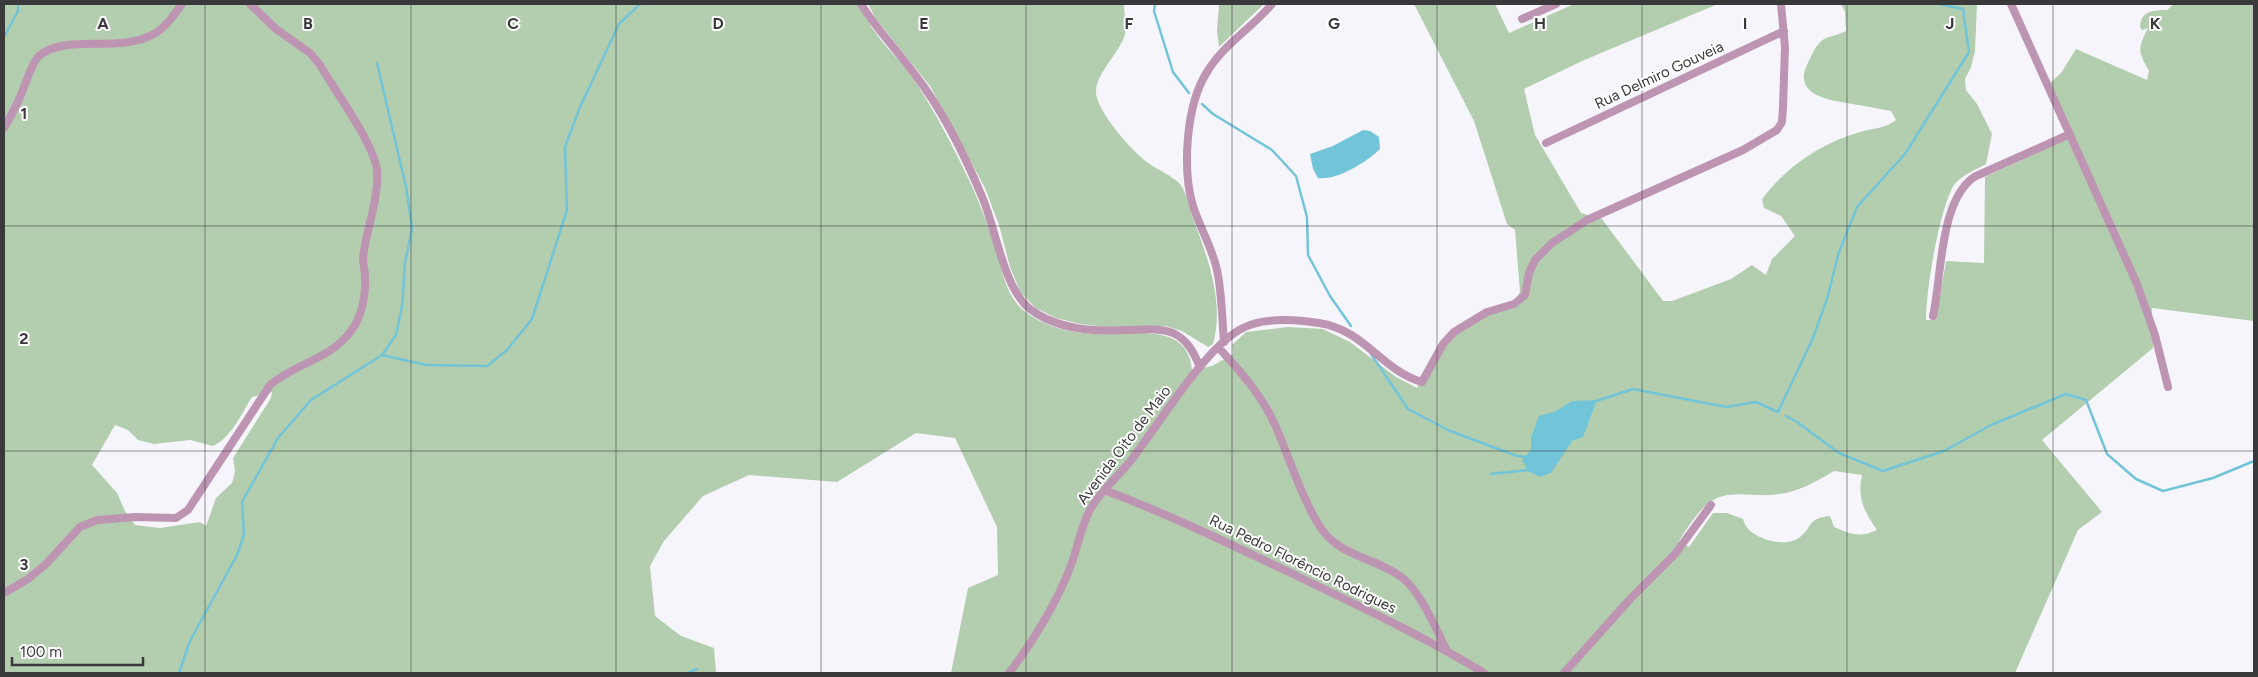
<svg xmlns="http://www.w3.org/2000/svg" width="2258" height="677" font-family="Figtree,sans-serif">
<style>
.green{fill:#b3ceae;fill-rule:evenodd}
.water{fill:#72c4d9}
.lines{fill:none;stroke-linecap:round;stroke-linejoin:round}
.stream{stroke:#72c4d9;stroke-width:2.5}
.street{stroke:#be94b3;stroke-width:8}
.grid{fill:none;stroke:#39383b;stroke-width:1;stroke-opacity:0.55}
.labels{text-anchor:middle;stroke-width:4;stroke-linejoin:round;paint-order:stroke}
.street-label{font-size:15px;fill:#39383b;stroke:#fff}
.grid-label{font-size:16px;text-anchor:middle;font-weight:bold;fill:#39383b;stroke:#fff;stroke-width:4;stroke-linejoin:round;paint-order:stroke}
</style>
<rect width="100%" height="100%" fill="#f7f5fc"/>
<path class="green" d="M4,4H858C864,14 870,26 878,36C887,49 900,60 910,74C931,104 953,146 969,180C978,199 986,220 993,240C1000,261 1004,293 1022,309C1042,326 1069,333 1096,334C1130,336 1188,320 1192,370L1212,366L1233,354L1232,345L1246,332L1288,327L1323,329L1350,342L1396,377L1417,388L1421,376L1453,330L1515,300L1520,292L1515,230L1507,224L1474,121L1414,4H1495L1509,33L1574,4H1718L1582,61L1524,89L1535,135L1581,213L1602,219L1663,301H1672L1731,279L1752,265L1766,275L1772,259L1795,236L1781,216L1764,208L1762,199C1786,167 1821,143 1860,132C1875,127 1882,130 1896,120L1891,111C1878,109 1866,106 1853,104C1833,101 1792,96 1807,65C1811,56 1816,44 1824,39C1830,36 1838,35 1846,31L1845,12L1841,4H1977L1975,51L1971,67L1965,79L1966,90L1977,104L1992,134L1986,164C1977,169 1960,176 1954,185C1939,210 1926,291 1926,320H1936L1946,261L1984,263L1985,177L2067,139L2050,83L2061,73L2076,49L2147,80L2149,71C2138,51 2137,50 2148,28L2142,30L2140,27C2141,11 2153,10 2167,10L2174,4H2254V321L2152,308L2153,348L2042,440L2102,512L2078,530L2015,673H951L968,588L998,575L997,527L955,438L916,433L837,482L749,475L703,496L664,541L650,566L655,616L681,636L714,648L716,673H4ZM272,392L271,398L233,458L235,471L232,483L216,498L206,526L200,522L160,528L135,525L125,511L117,493L92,465L115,425L128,430L138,440L154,444L190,440L213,446C231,438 242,413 252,397ZM1834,471L1862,475C1857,498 1864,511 1877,530C1859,538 1851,534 1834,527L1830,516C1806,519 1814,526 1800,537C1787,548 1759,540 1748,529C1746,527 1744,522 1743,519L1727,513H1713L1689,547L1679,541C1688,527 1701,505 1717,498C1732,491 1754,496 1770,495C1795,494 1814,483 1834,471Z
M868,4H1124C1124,13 1127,25 1125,34C1120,54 1090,78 1097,98C1103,118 1132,151 1148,163C1158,170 1171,175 1180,184C1186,191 1189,206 1192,216C1207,255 1225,302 1213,344L1208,347L1182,331L1165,326L1109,327L1080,324L1056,318L1036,308L1021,293L1010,267L999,225L985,188L930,86L876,19Z
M1219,4H1264L1219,47L1217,31Z"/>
<path class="water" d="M1363,130L1370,131L1379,137L1380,149C1367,162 1336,181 1318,178L1313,169L1310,154L1333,146Z
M1597,400L1583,437L1572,441L1551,473L1540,477L1528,471L1522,460L1531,450V437L1539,416L1556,411L1572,401Z"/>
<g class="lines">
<path class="stream" d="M1155,4L1154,11L1173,72L1189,93
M4,37L18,11V4
M1202,104L1213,114L1272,150L1296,176L1307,217L1308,255L1330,296L1351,326
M1371,354L1408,409L1450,431L1517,456L1528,457
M382,355L426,365L487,366L507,350L532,319L567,210L565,147L580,107L619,24L640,4
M1596,401L1633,389L1726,407L1756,402L1778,412L1813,338L1827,299L1839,252L1857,207L1905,154L1969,52L1963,9L1939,4
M1786,416L1797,422L1839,453L1883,471L1944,451L1991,425L2066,394L2086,400L2107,454L2136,479L2163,491L2213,478L2254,461
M1491,474L1529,470
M179,673L190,641L237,555L244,535L242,502L278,438L311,400L382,355L396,335L402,306L405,263L412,228L406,187L377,63
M687,673L697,669"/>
<path class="street" d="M861,4C877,30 898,51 916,76C943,111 966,158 983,199C996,230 1004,289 1030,309C1056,329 1092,332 1124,330C1140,330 1158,327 1173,333C1188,340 1194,353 1200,367
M2011,4L2137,284L2155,335L2168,387
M1522,19L1556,4
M4,128C10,118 15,108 20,97C25,87 31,63 39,56C66,33 118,54 154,34C166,27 174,15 182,4
M1546,143L1784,31
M1933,316C1942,276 1939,202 1974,177L2070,134
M1224,342C1222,318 1222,293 1217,270C1212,247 1200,228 1193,206C1182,169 1186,105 1207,72C1224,44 1252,28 1272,4
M1218,347C1241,372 1262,395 1276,427C1289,457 1304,505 1323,531C1342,557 1380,559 1404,579C1422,595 1436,629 1447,651
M1104,490C1171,515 1234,546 1299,577C1361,607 1425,637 1484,673
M4,593L28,579L46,564L80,527L97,520L135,517L176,518L188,510L270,385C294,364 331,359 351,331C362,317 366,294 365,277C365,270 363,264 363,258C366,229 379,200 377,171C375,145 335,91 320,65L310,53L276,29L250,4
M1009,673C1031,645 1059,599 1071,565C1078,547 1081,525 1091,508C1101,490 1119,476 1132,459C1159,424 1204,349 1241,329C1263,317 1294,319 1319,323C1365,330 1381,370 1422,382L1443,344L1454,332L1487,312L1514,304L1525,295L1529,273L1535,260L1552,243L1587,220L1743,150L1777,130L1782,122L1783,107L1785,47L1781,4
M1564,673L1631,598L1675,554L1711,505"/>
</g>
<path class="grid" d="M205,4V673M411,4V673M616,4V673M821,4V673M1026,4V673M1232,4V673M1437,4V673M1642,4V673M1847,4V673M2053,4V673M4,226H2254M4,451H2254"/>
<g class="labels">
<g class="street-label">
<text transform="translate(1659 75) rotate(-25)" y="5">Rua Delmiro Gouveia</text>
<text transform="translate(1124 445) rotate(-53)" y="5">Avenida Oito de Maio</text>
<text transform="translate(1303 564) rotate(26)" y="5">Rua Pedro Florêncio Rodrigues</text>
</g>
</g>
<g class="grid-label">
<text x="103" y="29">A</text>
<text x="308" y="29">B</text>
<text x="513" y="29">C</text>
<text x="718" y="29">D</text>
<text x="924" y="29">E</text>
<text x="1129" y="29">F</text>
<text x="1334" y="29">G</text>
<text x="1540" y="29">H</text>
<text x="1745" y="29">I</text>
<text x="1950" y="29">J</text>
<text x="2155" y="29">K</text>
<text x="24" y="119">1</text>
<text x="24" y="344">2</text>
<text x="24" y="570">3</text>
</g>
<rect width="2258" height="677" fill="none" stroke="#39383b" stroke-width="10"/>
<path d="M12 657v8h131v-8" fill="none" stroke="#39383b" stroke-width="2.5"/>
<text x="20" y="657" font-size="15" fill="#39383b" stroke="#ffffff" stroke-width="4" paint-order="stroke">100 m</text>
</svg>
